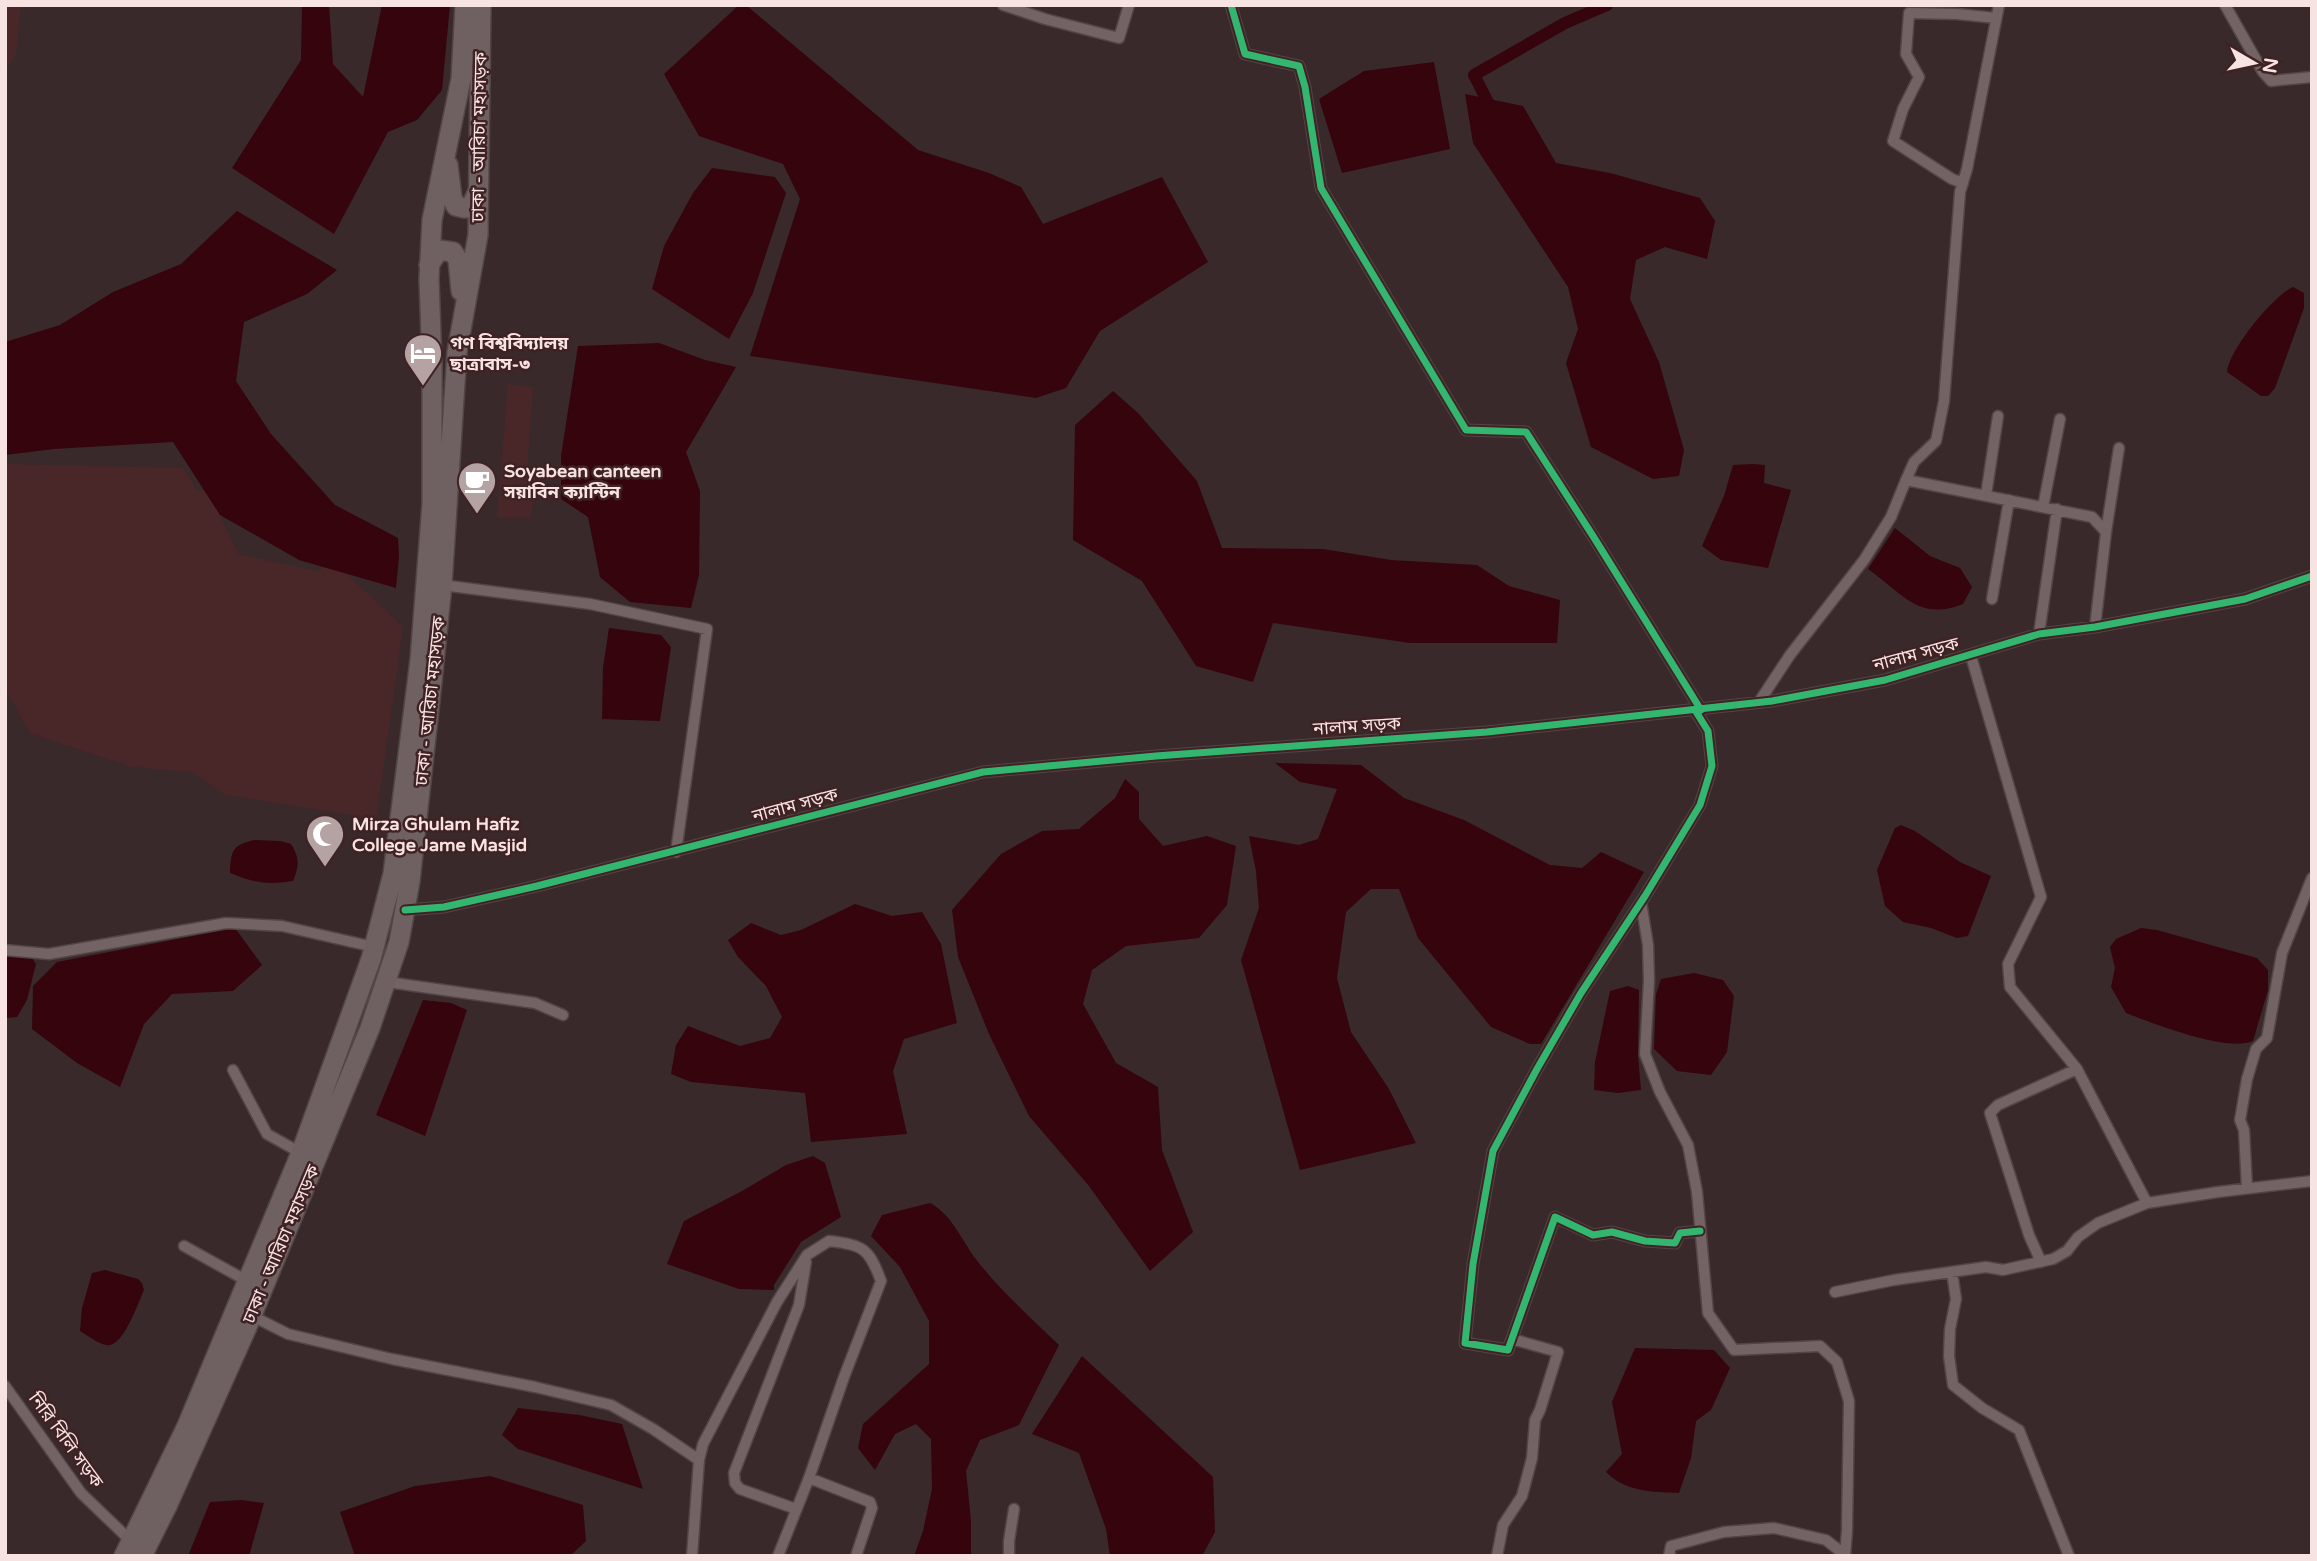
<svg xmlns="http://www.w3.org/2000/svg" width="2317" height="1561" font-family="'Varela Round','Noto Sans Bengali',sans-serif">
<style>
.built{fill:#492729}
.water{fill:#35040c}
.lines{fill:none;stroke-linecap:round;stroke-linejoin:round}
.canal{stroke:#35040c;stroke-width:12}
.street-casing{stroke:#524545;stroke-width:13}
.highway-casing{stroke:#524545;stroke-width:22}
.street{stroke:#746364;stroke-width:10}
.highway{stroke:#6f6061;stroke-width:19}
.cycleway-casing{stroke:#402224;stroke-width:11}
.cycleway{stroke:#33b770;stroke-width:7}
.labels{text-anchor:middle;stroke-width:5;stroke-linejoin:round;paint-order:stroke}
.street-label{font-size:18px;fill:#f8e3e3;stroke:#402224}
.poi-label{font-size:18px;font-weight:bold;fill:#f8e3e3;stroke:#402224;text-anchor:start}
</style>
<rect width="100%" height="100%" fill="#39292a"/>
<path class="built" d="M5,5H21L16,53L5,73Z
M508,384L533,387L527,473L535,475L531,518L497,517Z
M5,464L183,468L197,490L209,492L238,554L316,571L334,562L403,627L376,819L223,794L193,772L133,767L31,734L5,689Z"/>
<path class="water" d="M302,5H329L333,64L363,97L382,5H450L442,90L417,120L388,132L334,234L232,168L301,60Z
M739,5H746L918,150L989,173L1021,187L1043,224L1162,177L1208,262L1100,331L1066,388L1036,398L750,356L800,199L783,164L699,136L664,74Z
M1434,62L1450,149L1342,173L1319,99L1364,71Z
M1465,94L1523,106L1556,163L1610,173L1700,198L1715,221L1707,259L1665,247L1636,260L1630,299L1659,362L1684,450L1679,476L1653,479L1591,447L1566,363L1578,329L1568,287L1473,143Z
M712,168L775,177L786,193L753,293L729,339L652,289L664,246L693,193Z
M237,211L337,270L307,294L244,322L236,381L271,434L335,505L398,538L399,557L396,588L299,560L220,515L173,442L54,449L5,455V342L60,325L113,292L181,264Z
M2293,287L2304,293V308L2275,388L2268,396H2261L2227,372C2229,350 2273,296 2293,287Z
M659,343L705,360L736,367L686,452L700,491L699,575L691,608L630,602L600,577L588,517L561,499V456L578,346Z
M1113,391L1138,413L1197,481L1222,548L1323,549L1391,560L1477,565L1509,586L1560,600L1557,643H1410L1273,623L1253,682L1196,666L1142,581L1073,540L1075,425Z
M1753,464L1765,465L1764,483L1791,490L1768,568L1721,560L1702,546L1724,496L1733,465Z
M1895,528L1930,556L1960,568L1972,587L1963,604C1919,622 1902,593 1868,569Z
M609,628L661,635L671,647L660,721L602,719L603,668Z
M1275,763L1361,765L1404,798L1464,820L1550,865L1582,868L1601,852L1644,872L1541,1044H1530L1491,1027L1418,938L1399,889H1371L1346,912L1337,978L1351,1032L1389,1089L1416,1143L1300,1170L1241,960L1259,908L1256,871L1249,836L1299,845L1318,839L1337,789L1300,782Z
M1125,779L1139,792V819L1163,846L1207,836L1236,846L1227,905L1199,938L1126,946L1092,970L1083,1004L1116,1063L1158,1087L1162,1150L1193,1232L1150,1271L1089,1186L1029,1116L989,1034L958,957L952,910L1001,854L1042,831L1079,829L1115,798Z
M1901,825L1915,831L1960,862L1991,876L1968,936L1957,938L1931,928L1903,922L1885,906L1877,870L1895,828Z
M254,840L280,841L291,844C300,858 299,867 293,881C267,885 254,883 230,873C231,851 232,845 254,840Z
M855,904L892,916L922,912L941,944L957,1023L904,1039L893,1071L907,1134L811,1142L805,1093L691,1082L671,1074L676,1045L688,1026L740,1046L770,1038L782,1017L766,986L738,957L728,940L751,923L781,935L801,930Z
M235,928L262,965L233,991L172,994L144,1024L120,1087L77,1063L32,1029L33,986L57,962Z
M2141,928L2157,930L2257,958L2268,970V990L2253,1041C2228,1053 2152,1023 2126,1013L2111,987L2115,968L2110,947L2116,939Z
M5,954L30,955L36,964L27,1000L17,1017L5,1018Z
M1694,973L1723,980L1734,996L1727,1052L1711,1075L1677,1071L1654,1049L1656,995L1661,979Z
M1628,986L1639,990L1638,1055L1641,1090L1618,1093L1594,1090L1595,1062L1610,991Z
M423,1000L451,1003L467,1010L425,1136L376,1115Z
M813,1156L825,1163L841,1217L801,1242L774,1285V1290L739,1289L667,1264L684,1221L744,1190L786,1165Z
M930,1203C952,1214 963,1243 978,1262C1002,1292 1031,1318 1059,1345L1019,1425L980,1440L966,1471L971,1521V1556H914L923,1531L932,1489L931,1439L916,1424L895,1434L875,1470L858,1448L863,1424L929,1364V1321L900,1267L871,1236L882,1215Z
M105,1270L138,1279L142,1283L144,1290C138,1303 125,1342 110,1345C102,1347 87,1335 80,1331L82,1308L92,1273Z
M1635,1348L1714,1350L1730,1368L1711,1410L1696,1421L1691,1458L1679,1493C1654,1492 1625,1492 1606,1472L1622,1454L1612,1402Z
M1082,1356L1213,1477L1215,1532L1202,1556H1110L1106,1529L1079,1453L1032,1434Z
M518,1408L579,1415L622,1424L643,1489L518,1449L502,1435Z
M490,1476L583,1505L586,1541L570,1556H355L340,1512L415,1486Z
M241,1500L264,1503L249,1556H188L210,1502Z"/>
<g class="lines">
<path class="canal" d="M1493,112L1474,75L1565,23L1607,5"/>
<g class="street-casing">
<path id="street" d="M1003,5L1045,19L1119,38L1129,5
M1231,5L1245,54L1299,66L1305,87L1321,188L1466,430L1526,432L1593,536L1701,710
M2225,5L2263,72L2271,81L2312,77
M1963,183L1952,179L1893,141L1903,109L1919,77L1906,54L1909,13L1957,14L1996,18
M1906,480L1914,462L1936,441L1944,401L1960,192L1967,169L1999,5
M1986,495L1998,416
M2043,507L2060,419
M2106,532L2119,448
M442,585L590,604L707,629L676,852
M1992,599L2009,500
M2039,634L2057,509
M1971,656L2041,897L2008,964L2010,987L2077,1069L2147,1203
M1759,702L1790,655L1864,560L1891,517L1906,480L2092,517L2106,532L2095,627
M1695,710L1708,731L1712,766L1700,805L1645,896L1581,993L1537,1069L1493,1151L1473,1264L1465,1343L1508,1350L1555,1217L1593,1235L1612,1232L1645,1241L1675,1243L1680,1233L1700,1231
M1641,902L1648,945L1649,981L1645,1054L1660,1092L1688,1145L1697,1192L1708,1313L1734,1350L1820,1346L1837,1362L1849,1401L1847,1531L1845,1556
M405,910L444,907L537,886L983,772L1156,756L1487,732L1772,701L1885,680L2039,634L2095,627L2245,599L2312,576
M5,950L49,954L226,923L282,926L374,947
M387,982L535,1003L563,1015
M233,1070L267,1134L301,1153
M2247,1188L2244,1130L2240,1120L2247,1079L2256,1049L2267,1038L2282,953L2312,878
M184,1246L249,1282
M2041,1262L2029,1235L1990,1113L1998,1105L2077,1069
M1952,1272L1956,1299L1950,1329L1949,1356L1953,1385L1982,1408L2019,1430L2069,1556
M1835,1292L1894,1280L1986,1267L2003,1270L2053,1259L2067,1251L2078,1237L2098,1223L2147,1203L2218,1192L2312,1181
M252,1316L288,1334L392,1359L535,1387L611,1405L653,1429L699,1460L692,1556
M5,1386L81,1493L132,1542
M699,1460L703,1444L777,1302L807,1255L829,1241C863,1245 869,1248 881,1281L844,1377L809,1478
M796,1509L740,1489L735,1483L734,1473L799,1305L806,1262
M778,1556L809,1478L870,1502L872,1508L856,1556
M1009,1556V1541L1014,1509
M1497,1556L1503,1525L1522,1496L1532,1458L1535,1420L1540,1410L1558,1352L1512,1339
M1669,1556L1671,1546L1724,1532L1774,1528L1826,1540L1845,1555"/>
</g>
<g class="highway-casing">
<path id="highway" d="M448,165L452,198L456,206L464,208L471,207L478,191
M429,265L439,250L453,252L458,260L461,291
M124,1556L187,1426L301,1153L371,959L393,874L420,660L432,504V364L429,279L432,220L461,79L465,5
M142,1556L167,1506L247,1327L370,1028L399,942L410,881L431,691L442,585L457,352L478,235L481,5"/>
</g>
<use href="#street" class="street"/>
<use href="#highway" class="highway"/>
<g class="cycleway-casing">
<path id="cycleway" d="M1231,5L1245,54L1299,66L1305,87L1321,188L1466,430L1526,432L1593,536L1701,710
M1695,710L1708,731L1712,766L1700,805L1645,896L1581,993L1537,1069L1493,1151L1473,1264L1465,1343L1508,1350L1555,1217L1593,1235L1612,1232L1645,1241L1675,1243L1680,1233L1700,1231
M405,910L444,907L537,886L983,772L1156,756L1487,732L1772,701L1885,680L2039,634L2095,627L2245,599L2312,576"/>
</g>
<use href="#cycleway" class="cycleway"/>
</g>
<defs>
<g id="hotel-pin" transform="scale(2.0125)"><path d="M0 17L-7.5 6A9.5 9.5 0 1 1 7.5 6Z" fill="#b5a2a2" stroke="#402224"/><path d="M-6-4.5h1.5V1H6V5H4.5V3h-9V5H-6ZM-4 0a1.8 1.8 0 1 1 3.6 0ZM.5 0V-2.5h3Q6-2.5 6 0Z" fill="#fff"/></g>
<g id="cafe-pin" transform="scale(2.0125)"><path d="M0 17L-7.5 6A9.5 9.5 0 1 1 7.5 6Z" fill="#b5a2a2" stroke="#402224"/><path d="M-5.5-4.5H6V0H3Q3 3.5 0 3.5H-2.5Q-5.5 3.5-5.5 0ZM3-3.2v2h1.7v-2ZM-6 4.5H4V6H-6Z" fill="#fff"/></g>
<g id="mosque-pin" transform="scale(2.0125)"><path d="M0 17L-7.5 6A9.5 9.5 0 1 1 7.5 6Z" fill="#b5a2a2" stroke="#402224"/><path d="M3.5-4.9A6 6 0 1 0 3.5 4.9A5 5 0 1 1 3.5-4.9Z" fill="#fff"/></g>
</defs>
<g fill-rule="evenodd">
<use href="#hotel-pin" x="423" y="353"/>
<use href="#cafe-pin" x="477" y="481"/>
<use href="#mosque-pin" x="325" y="834"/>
</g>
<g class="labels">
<g class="street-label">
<text transform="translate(479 137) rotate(-89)" y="6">ঢাকা - আরিচা মহাসড়ক</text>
<text transform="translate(1916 654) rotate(-15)" y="6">নালাম সড়ক</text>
<text transform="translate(430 701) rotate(-84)" y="6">ঢাকা - আরিচা মহাসড়ক</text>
<text transform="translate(1357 726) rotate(-4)" y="6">নালাম সড়ক</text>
<text transform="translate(795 805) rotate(-15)" y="6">নালাম সড়ক</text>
<text transform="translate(281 1244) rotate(-67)" y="6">ঢাকা - আরিচা মহাসড়ক</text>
<text transform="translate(66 1440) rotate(54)" y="6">নিরি বিলি সড়ক</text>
</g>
<g class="poi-label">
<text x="450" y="349">গণ বিশ্ববিদ্যালয়<tspan x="450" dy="21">ছাত্রাবাস-৩</tspan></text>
<text x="504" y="477">Soyabean canteen<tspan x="504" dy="21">সয়াবিন ক্যান্টিন</tspan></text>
<text x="352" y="830">Mirza Ghulam Hafiz<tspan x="352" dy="21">College Jame Masjid</tspan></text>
</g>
</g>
<rect width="2317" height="1561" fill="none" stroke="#f8e3e3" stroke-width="14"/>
<g transform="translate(2254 63) rotate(99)" stroke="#402224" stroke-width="5" paint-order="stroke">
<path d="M0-5L12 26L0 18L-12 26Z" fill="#f8e3e3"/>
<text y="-10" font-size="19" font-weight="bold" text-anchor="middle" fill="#f8e3e3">N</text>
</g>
</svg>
